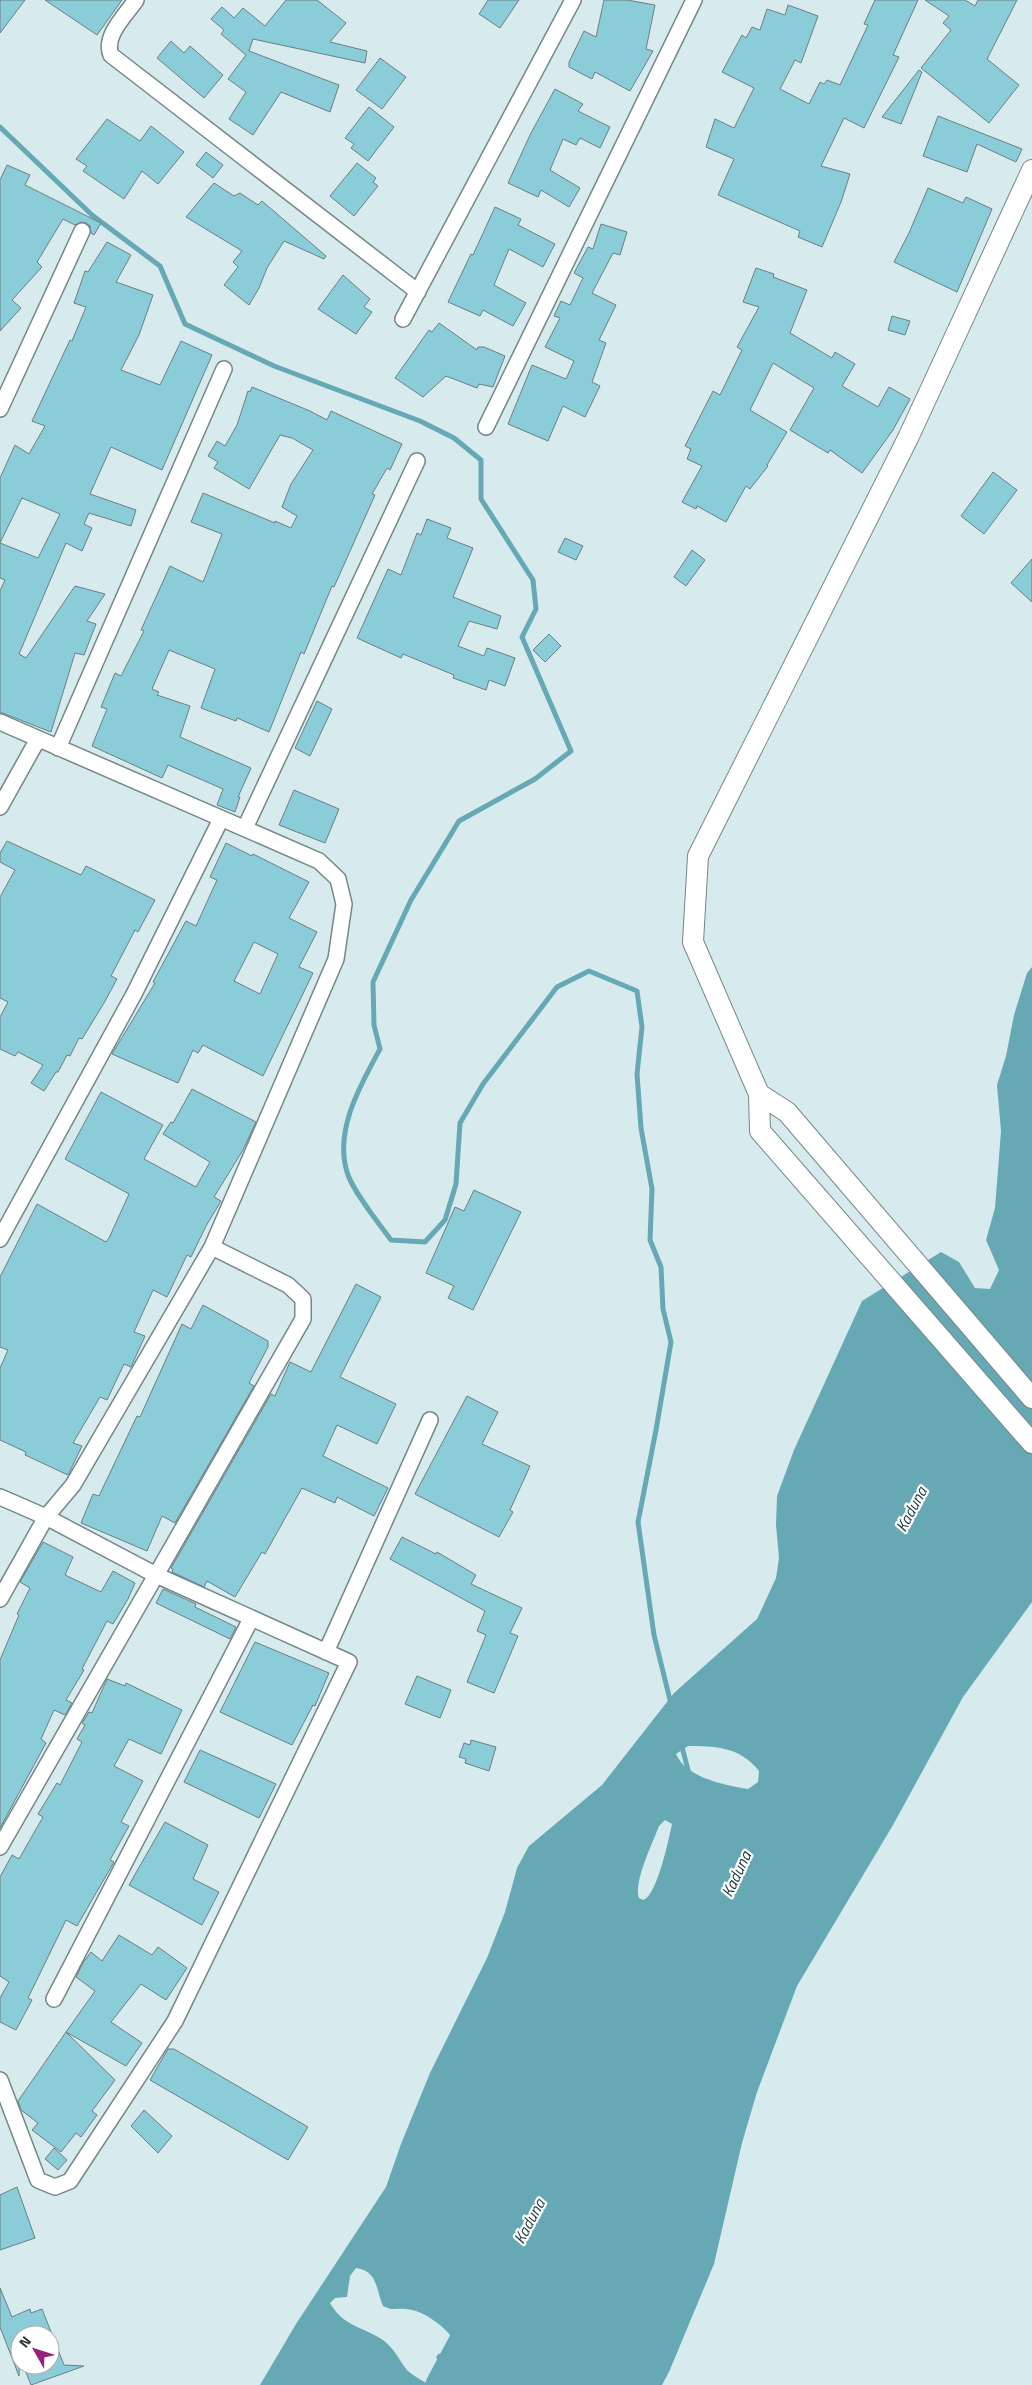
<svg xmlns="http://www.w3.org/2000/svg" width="1032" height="2385" font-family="'Titillium Web',sans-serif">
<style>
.water{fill:#66a9b4;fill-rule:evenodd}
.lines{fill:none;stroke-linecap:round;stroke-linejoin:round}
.stream{stroke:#66a9b4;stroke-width:5}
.river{stroke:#66a9b4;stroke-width:31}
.building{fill:#8acdd9;stroke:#6c7e82;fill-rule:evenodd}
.minor-casing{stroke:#74878a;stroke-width:18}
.tertiary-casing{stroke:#74878a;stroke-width:22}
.minor{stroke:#fff;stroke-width:15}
.tertiary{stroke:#fff;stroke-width:20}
.labels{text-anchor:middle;stroke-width:4.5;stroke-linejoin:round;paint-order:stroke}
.water-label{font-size:16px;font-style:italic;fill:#17383d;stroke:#fff}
</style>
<rect width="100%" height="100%" fill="#d7ebef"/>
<path class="water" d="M1032,967V1602L963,1697L893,1825L797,1986L757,2092L742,2143L714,2264L669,2372L662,2385H454L462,2379V2373L436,2358L438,2354C446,2353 454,2356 457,2345C449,2329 424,2310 406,2309C396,2308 393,2311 383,2306C376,2290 378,2271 356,2268L350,2276L347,2297L335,2298L330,2303C344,2327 362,2326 383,2340C394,2348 399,2360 407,2370C413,2376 423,2381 430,2385H260L296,2324L386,2187L401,2144L430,2073L487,1958L505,1912L517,1868L529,1846L602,1785L674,1693L757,1619L776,1578L779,1558L776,1525L777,1496L794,1450L862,1301L941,1252L959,1262L975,1288L990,1289L999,1270L986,1240L995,1208L1001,1131L997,1085L1006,1056L1014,1015L1027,973ZM688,1746C716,1746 740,1747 759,1771L758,1782L748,1789C725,1785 686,1778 676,1754ZM665,1820L672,1824C669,1838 657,1897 643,1900L639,1898C633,1883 653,1842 659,1826Z"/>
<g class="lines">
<path class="stream" d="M0,127L92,215L160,266L185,324L274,366L420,421L454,438L481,460V499L533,580L536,609L522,637L571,751L535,779L459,821L411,900L373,982L374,1025L380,1049C361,1084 334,1130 347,1172C352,1190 379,1224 391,1240L425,1242L445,1220L456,1184L460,1123L483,1084L557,987L589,971L637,991L642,1027L637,1074L641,1128L652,1189L650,1240L661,1267L663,1309L671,1342L656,1430L638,1522L654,1635L671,1704
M681,1743L689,1774"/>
<path class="river" d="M441,2385L471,2329"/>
</g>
<path class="building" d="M0,0H25L0,33Z
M45,0H122L97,35Z
M286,0H317L346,23L330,42L367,51L365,63L253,39L249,51L339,85L330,112L281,92L253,135L229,119L246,92L228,79L246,55L221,34L224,30L211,19L222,7L234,18L243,8L265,26Z
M488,0H519L500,28L479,14Z
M604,0H627L655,5L646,49L653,51L630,91L595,72L592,79L569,67V62L584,31L596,37Z
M875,0H918L893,55L899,57L864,128L844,118L821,166L850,174L841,202L822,247L798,237L800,231L718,195L734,159L706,147L715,119L734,128L754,88L722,72L742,35L746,38L752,27L760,30L767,9L785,15L788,5L818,16L801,63L795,60L780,89L809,104L820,82L824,84L827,80L840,85L868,25L864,24Z
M925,0H965L975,6L978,0H1017L987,59L1019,85L989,123L921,68L951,30L943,23L949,16Z
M171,41L184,53L190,46L223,75L204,98L157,58Z
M380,58L406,77L382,109L356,90Z
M919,70L922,72L901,124L882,117Z
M555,89L583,104L578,111L610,127L600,148L580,138L576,145L563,139L550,170L580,188L569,207L541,190L538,197L508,183L531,133Z
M369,107L394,127L368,161L351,148L354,144L345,138Z
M938,116L1022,149L1016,162L977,144L967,172L923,156Z
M107,119L140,141L151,126L184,152L158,184L142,171L124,199L83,171L87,166L76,159Z
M206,152L223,165L213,178L196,165Z
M357,163L376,178L373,182L378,186L354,216L330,196Z
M7,165L30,175L25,185L101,223L94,235L91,233L90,226L86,223L81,222L75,225L63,219L37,262L42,267L12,300L21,308L0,331V180Z
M214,183L234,196L240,193L258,205L262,201L326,256L324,259L284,241L267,268L259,288L249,305L224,285L238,267L233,262L242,251L186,217Z
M928,188L963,203L966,197L992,209L957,292L894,262L909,233Z
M495,207L521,219L518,225L555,244L543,267L509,249L494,285L526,303L513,326L483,310L480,316L448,302L471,254L473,255Z
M601,224L627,232L620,255L613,253L592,293L616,305L599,340L606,343L592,382L600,386L585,417L563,406L548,441L508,424L532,365L566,379L574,361L545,347L560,318L554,316L561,301L570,305L583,278L574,273L588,247L593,249Z
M107,242L131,255L116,282L153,295L139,335L121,370L160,385L181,341L212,355L162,470L111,447L90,494L136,510L131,526L89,513L84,524L92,528L82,551L66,543L19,654L26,658L75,586L105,594L87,621L96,624L84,655L75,653L51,732L0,712V591L5,580L0,578V543L38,558L60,514L22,498L0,543V478L15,445L29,454L45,426L32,421L70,340L72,341L86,307L74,303L85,271L88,272Z
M756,268L774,274L773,277L807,290L790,333L832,358L835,352L855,364L842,386L878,407L889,387L910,399L893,430L862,473L830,450L828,453L790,430L814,388L773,363L750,410L787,432L767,465L768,466L750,489L746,486L726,522L697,506L696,509L682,502L702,466L687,459L691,449L685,446L713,391L720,395L742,350L737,347L759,307L743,302Z
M343,275L370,299L364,307L372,312L356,334L318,309Z
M892,316L910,321L905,335L888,330Z
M439,323L477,350L478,347H484L505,356L493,387L479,384L477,388L446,376L423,397L395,378L429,330L432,332Z
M252,387L310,411L327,420L331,411L402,444L390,470L387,468L372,494L375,495L334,587L332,586L304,654L301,652L269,732L237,718L236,721L201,708L215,669L169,650L152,689L159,692L157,695L190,706L180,737L251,768L238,797H240L235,812L217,805L223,789L168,765L162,778L92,746L107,709L101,707L115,673L121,676L144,631L141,630L170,566L203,582L222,534L191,522L203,493L275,523V521L291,528L297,516L282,507L291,484L313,450L292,438L280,435L249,489L214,468L218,462L208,456L217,441L225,446L237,425L248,391L250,392Z
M993,472L1017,490L984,534L961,516Z
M427,519L451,528L447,538L473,548L453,597L501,616L497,629L469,621L458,646L484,656L487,648L515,658L505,686L489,680L486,690L453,678L454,675L403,654L401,658L357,638L388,569L401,575L417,533L421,535Z
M565,538L583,546L576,560L558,552Z
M692,550L705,560L686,586L674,577Z
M1032,559V602L1011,583Z
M549,634L561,646L545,662L533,650Z
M317,701L332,709L310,756L295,748Z
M294,790L339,809L325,843L279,825Z
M7,841L81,875L86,866L155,900L138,932L135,930L111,976L117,979L104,1003L82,1039L79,1038L70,1056L67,1055L58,1072H56L44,1091L31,1083L43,1065L18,1052L15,1056L0,1049V1017L8,1002L0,998V897L15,870L0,862V853Z
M226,843L252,856L253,854L309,882L289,918L317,932L299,967L313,973L263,1076L203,1045L198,1053L193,1050L178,1083L112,1054L155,983L153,982L186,921L196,926L217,880L210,877ZM254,942L278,954L260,994L234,981Z
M192,1089L256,1122L243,1150L214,1197L221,1201L206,1226L191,1257L187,1255L167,1297L153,1290L134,1332L145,1336L131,1367L124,1364L107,1400L100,1397L73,1443L82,1446L68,1475L25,1455L26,1452L0,1440V1368L8,1350L0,1347V1277L37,1204L106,1242L109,1238L129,1194L65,1159L101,1092L163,1125L144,1159L196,1187L210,1162L163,1134L171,1122L173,1123Z
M474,1190L521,1212L473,1310L448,1298L454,1286L426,1273L455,1207L464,1211Z
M356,1284L381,1297L340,1377L396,1404L377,1444L337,1425L323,1456L388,1488L374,1516L337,1497L335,1503L302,1488L265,1554L262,1552L235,1597L207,1581L204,1587L172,1572L173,1569L171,1568L271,1394L275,1396L290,1362L311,1372Z
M203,1305L268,1341V1347L249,1383L254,1386L175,1523L162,1516L147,1551L81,1523L93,1494L99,1496L137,1416L140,1417L182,1324L191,1329Z
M467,1396L498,1412L482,1444L530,1466L510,1510L513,1512L499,1537L415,1494Z
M402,1537L436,1554L437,1552L476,1575L471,1584L522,1608L510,1633L518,1636L494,1693L467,1682L486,1635L477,1631L485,1611L390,1559Z
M43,1542L73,1557L65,1575L101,1592L113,1571L135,1583L128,1599L113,1624L107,1621L82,1669L84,1670L66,1700L72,1703L65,1715L54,1710L41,1739L46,1743L0,1828V1660L19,1615L17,1614L30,1588L20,1582Z
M163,1589L196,1604L195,1607L236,1627L230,1639L156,1603Z
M255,1642L329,1673L315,1706L313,1705L292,1745L220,1712Z
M417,1676L451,1690L440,1718L405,1704Z
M107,1679L125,1686L126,1683L182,1710L161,1754L129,1739L114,1766L143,1781L121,1822L129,1826L110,1860L114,1862L77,1926L66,1920L28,1998L32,2000L16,2030L0,2022V1998L9,1982L0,1976V1877L12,1855L19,1859L43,1817L38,1814L57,1783L60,1785L82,1742L77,1739L85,1725L82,1723L89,1712L92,1713Z
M471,1740L496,1747L489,1771L465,1763L466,1759L459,1757L464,1743L470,1745Z
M200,1750L276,1784L259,1818L184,1782Z
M165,1822L208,1845L193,1879L219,1892L202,1925L129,1885Z
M119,1935L152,1955L158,1947L187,1968L166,2000L141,1984L111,2022L142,2043L126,2066L66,2032L95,1991L76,1977L83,1963L91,1952L102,1961Z
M66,2032L115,2080L92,2111L97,2115L81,2137L76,2133L61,2152L32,2130L38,2123L21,2110L18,2101Z
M168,2049H174L308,2127L288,2160L150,2080Z
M144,2110L172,2136L158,2153L131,2126Z
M54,2148L67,2160L58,2170L45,2159Z
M17,2187L35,2238L0,2250V2195Z
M0,2288L12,2317L30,2309L31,2313L42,2309L64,2365L84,2366L31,2385L23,2365H50V2335H20L19,2376L0,2327Z"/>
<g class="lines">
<g class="minor-casing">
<path id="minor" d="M136,0C126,15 103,36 111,55L418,292
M403,319L573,0
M0,409L82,231
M486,427L694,0
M0,722L319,861L338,879L344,904L336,959L212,1247L73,1485L46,1517L0,1599
M58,748L224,369
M0,807L38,739
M245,828L417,461
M0,1239L134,994L221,819
M0,1497L46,1517L156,1575L349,1662L175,2021L70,2181L55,2187L38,2180L0,2080
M326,1652L430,1420
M0,1847L303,1319V1299L288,1285L212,1247
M54,1999L251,1619"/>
</g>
<g class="tertiary-casing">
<path id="tertiary" d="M1032,170L908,438L698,856L693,942L759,1094L760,1131L1032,1443
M759,1094L787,1112L1032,1398"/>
</g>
<use href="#minor" class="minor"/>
<use href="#tertiary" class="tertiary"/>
</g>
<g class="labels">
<g class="water-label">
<text transform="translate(911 1509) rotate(-62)" y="6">Kaduna</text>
<text transform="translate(736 1874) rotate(-65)" y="6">Kaduna</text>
<text transform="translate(529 2221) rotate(-62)" y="6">Kaduna</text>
</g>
</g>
<g transform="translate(35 2350) rotate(309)"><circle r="24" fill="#ffffff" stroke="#abafaf"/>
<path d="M0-4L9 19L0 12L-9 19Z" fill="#99217b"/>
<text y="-8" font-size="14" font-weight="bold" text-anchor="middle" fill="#2e3637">N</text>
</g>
</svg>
